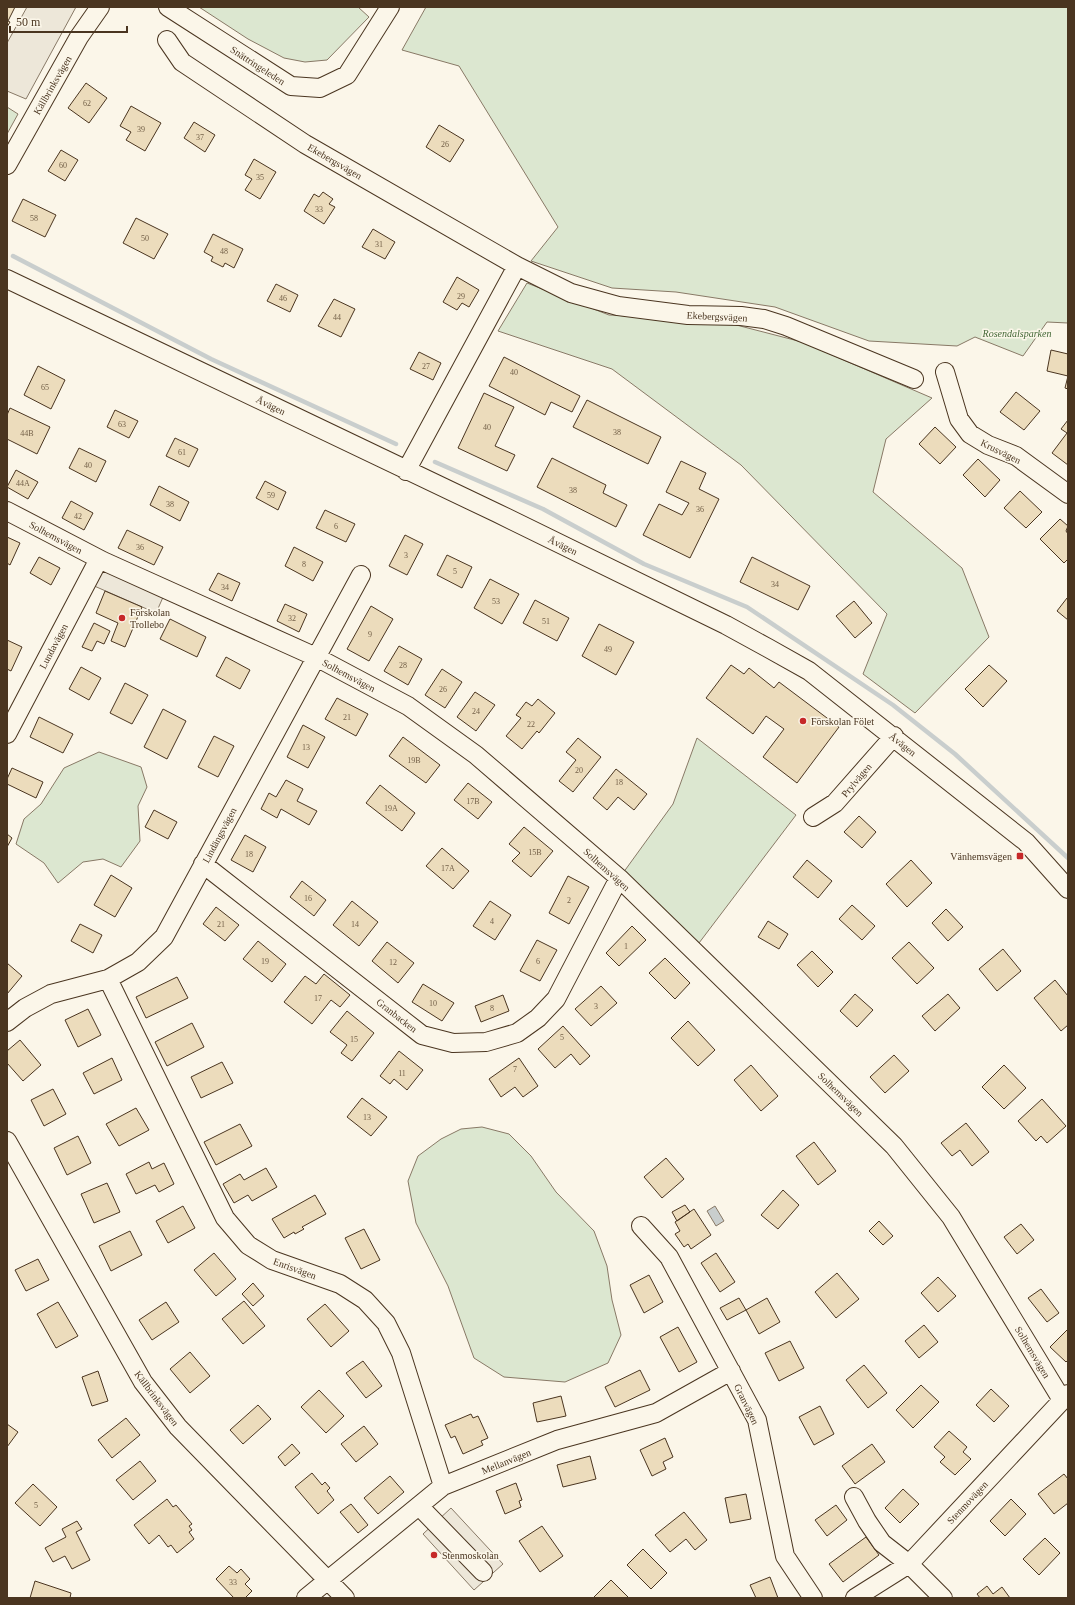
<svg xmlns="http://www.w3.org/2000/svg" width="1075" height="1605" font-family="'Times New Roman',serif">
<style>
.green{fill:#dce7d0;stroke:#887966}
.parking{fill:#ede7d9;stroke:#887966}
.water{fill:#c9cecd;stroke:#887966}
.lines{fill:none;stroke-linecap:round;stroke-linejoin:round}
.stream{stroke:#c9cecd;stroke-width:4.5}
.building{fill:#ecdcbc;stroke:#4a3520}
.minor-casing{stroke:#4a3520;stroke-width:20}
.minor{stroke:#fbf6e9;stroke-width:18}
.poi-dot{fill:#c62828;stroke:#fbf6e9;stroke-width:1.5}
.labels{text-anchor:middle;stroke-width:3;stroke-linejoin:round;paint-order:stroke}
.number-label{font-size:8px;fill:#725f47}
.street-label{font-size:10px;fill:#4a3520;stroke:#fbf6e9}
.park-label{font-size:10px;font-style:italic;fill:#436837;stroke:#fbf6e9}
.poi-label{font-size:10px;fill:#4a3520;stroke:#fbf6e9;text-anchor:start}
</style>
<rect width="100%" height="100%" fill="#fbf6e9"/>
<path class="green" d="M199,7H358L369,17L327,60L305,62L284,58L248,39Z
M426,7H1068V323L1047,322L1023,356L975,337L957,346L869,341L775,307L676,292L612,288L531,261L558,227L459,66L402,50Z
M7,107L18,114L7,134Z
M527,283L609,315L717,320L802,342L932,398L886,439L873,492L962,568L989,637L915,713L863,674L887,614L741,465L612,369L498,331Z
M697,738L796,815L699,943L623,873L673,804Z
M99,752L141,767L147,787L138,806L140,841L121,867L103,859L83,862L58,883L44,863L16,844L24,819L41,804L64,768Z
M482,1127L509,1134L531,1156L556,1192L594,1231L607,1266L612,1300L621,1335L608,1363L565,1382L504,1377L474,1358L448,1286L416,1223L408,1181L418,1156L441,1139L461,1129Z"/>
<path class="parking" d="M27,7H76L26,99L7,91V43Z
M101,565L164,595L156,613L92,585Z
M451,1508L503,1564L474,1590L423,1534Z"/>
<path class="water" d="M715,1206L724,1221L716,1226L707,1211Z"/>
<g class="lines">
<path class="stream" d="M13,256L211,359L396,444
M435,462L543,509L644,564L747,607L893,705L955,754L1068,858"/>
</g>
<path class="building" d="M7,7H15L8,21L10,22L7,27Z
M86,83L107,98L89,123L68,108Z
M131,106L161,123L145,151L126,140L131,132L120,126Z
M194,122L215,135L205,152L184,138Z
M439,125L464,140L450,162L426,147Z
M61,150L78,160L65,181L48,171Z
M254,159L276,172L260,199L245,190L252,179L245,175Z
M323,192L333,199L329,204L335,207L324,224L304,211L314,194L319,197Z
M23,199L56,215L45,237L12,221Z
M136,218L168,234L154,259L123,243Z
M373,229L395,242L385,259L362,247Z
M213,234L243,249L234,268L225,263L223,267L211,261L213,257L204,252Z
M457,277L479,290L469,307L462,303L457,310L443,302Z
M276,284L298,295L290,312L267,301Z
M334,299L355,309L341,337L318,326Z
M1051,350L1068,354V389L1065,388L1068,376L1047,371Z
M419,352L441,363L433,380L410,369Z
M504,357L580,396L572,412L551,402L545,415L489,386Z
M38,366L65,380L51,409L24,395Z
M1016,392L1040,411L1024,430L1000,412Z
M484,393L514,407L495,446L515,455L507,471L458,448Z
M587,400L661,437L648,464L573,427Z
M10,408L50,427L37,454L7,439V415Z
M115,410L138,421L129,438L107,427Z
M1068,420V465L1052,453L1067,433L1061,429Z
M935,427L956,447L940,464L919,444Z
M175,438L198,449L189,467L166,456Z
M79,448L106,461L96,482L69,468Z
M552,458L606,485L603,493L627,505L616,527L537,487Z
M978,459L1000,480L985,497L963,475Z
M681,461L706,473L699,489L719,499L690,558L643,535L659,504L682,515L689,503L666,492Z
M16,470L38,482L28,499L7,487Z
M265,481L286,492L278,510L256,498Z
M159,486L189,502L180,521L150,505Z
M1020,491L1042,512L1026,528L1004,508Z
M71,501L93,513L84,530L62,518Z
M325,510L355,524L346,542L316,528Z
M1060,519L1068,526L1066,531L1068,534V559L1064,563L1040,539Z
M127,530L163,547L154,565L118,548Z
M405,535L423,544L407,575L389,566Z
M7,537L20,543L10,565L7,563Z
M294,547L323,562L313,581L285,566Z
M447,555L472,567L462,588L437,575Z
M39,557L60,568L51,585L30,573Z
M752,557L810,586L798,610L740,582Z
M218,573L240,583L232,601L209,590Z
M490,579L519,594L502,624L474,608Z
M105,591L142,607L125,647L111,641L118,623L96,613Z
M1067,598L1068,599V620L1057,611Z
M535,600L569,618L557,641L523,623Z
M854,601L872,623L855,638L836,616Z
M285,604L307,614L299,632L277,621Z
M371,606L393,619L369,661L347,649Z
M170,619L206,637L197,657L160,639Z
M94,623L110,631L104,644L97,641L92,651L82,647Z
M599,624L634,642L616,675L582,656Z
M7,640L22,647L11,671L7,669Z
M399,646L422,659L408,685L384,671Z
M226,657L250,670L240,689L216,676Z
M731,665L744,674L749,668L774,688L779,682L839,727L797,783L763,757L784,729L766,716L753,734L706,698Z
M989,665L1007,681L983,707L965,689Z
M81,667L101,678L89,700L69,689Z
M442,669L462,682L445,708L425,695Z
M125,683L148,695L132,724L110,713Z
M475,692L495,705L476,731L457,717Z
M337,698L368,714L356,736L325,719Z
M538,699L555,713L539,733L537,731L522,749L506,736L521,718L516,715L526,702L532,706Z
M163,709L186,721L167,759L144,747Z
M39,717L73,734L63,753L30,737Z
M303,725L325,737L308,768L287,757Z
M214,736L234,746L218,777L198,767Z
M403,737L440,765L426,783L389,756Z
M578,738L601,757L573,792L559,781L576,760L566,752Z
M12,768L43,782L36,798L7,784V779Z
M616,769L647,794L634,810L618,797L607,810L593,798Z
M286,780L303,789L297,801L317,811L309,825L281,809L277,818L261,809L269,793L276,797Z
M468,783L492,802L478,819L454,800Z
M380,785L415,813L402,831L366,803Z
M154,810L177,822L168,839L145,827Z
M859,816L876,832L862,848L844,832Z
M524,827L553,851L531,877L512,861L520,853L509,844Z
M7,834L12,838L7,847Z
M245,835L266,847L253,872L231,860Z
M442,848L469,871L453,889L426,866Z
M807,860L832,881L818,898L793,877Z
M911,860L932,883L907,907L886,884Z
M111,875L132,888L115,917L94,905Z
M568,876L589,887L569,924L549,913Z
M302,881L326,900L314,916L290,897Z
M352,901L378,922L359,946L333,925Z
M490,901L511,915L495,940L473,926Z
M852,905L875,926L862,940L839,919Z
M216,907L239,925L225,941L203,924Z
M946,909L963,927L948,941L932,923Z
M768,921L788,934L779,949L758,937Z
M80,924L102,935L93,953L71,941Z
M632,926L646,940L619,966L606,953Z
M537,940L557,950L540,981L520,971Z
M258,941L286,964L272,982L243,959Z
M387,942L414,963L398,983L372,961Z
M909,942L934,968L917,984L892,958Z
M1003,949L1021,971L997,991L979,969Z
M812,951L833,972L818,987L797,965Z
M665,958L690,983L675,999L649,973Z
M7,963L22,976L7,994Z
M324,974L350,995L340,1007L331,1000L312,1024L284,1002L305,976L316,984Z
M177,977L188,998L146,1018L136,997Z
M1055,980L1068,996V1025L1061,1031L1034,998Z
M423,984L454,1003L442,1021L412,1002Z
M601,986L617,1003L591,1026L575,1009Z
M855,994L873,1010L857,1027L840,1011Z
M948,994L960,1008L935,1031L922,1016Z
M503,995L509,1011L481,1022L475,1006Z
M88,1009L101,1035L78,1047L65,1020Z
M347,1011L374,1033L352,1061L341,1053L347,1045L330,1032Z
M688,1021L715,1050L698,1066L671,1038Z
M192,1023L204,1047L167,1066L155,1042Z
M563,1026L590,1056L580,1065L571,1054L555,1068L538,1049Z
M20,1040L41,1065L23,1081L7,1063V1051Z
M399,1051L423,1070L407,1090L394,1079L390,1084L380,1076Z
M894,1055L909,1071L885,1093L870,1077Z
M112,1058L122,1080L94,1094L83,1073Z
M519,1058L538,1086L523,1097L515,1087L501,1097L489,1079Z
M222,1062L233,1083L201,1098L191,1077Z
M751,1065L778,1096L761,1111L734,1080Z
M1004,1065L1026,1088L1004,1109L982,1087Z
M53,1089L66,1114L44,1126L31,1100Z
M362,1098L387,1117L371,1136L347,1117Z
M1042,1099L1066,1126L1047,1143L1041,1136L1036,1141L1018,1121Z
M136,1108L149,1130L119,1146L106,1124Z
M966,1123L989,1152L972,1166L960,1150L952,1156L941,1143Z
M240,1124L252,1146L216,1165L204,1142Z
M78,1136L91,1163L67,1175L54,1148Z
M814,1142L836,1171L818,1185L796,1156Z
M666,1158L684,1179L662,1198L644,1177Z
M149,1162L152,1169L164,1163L174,1184L159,1192L155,1185L136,1194L126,1174Z
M266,1168L277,1187L252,1201L248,1195L234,1203L223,1184L240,1174L244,1180Z
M107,1183L120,1212L94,1223L81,1194Z
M783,1190L799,1205L778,1229L761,1215Z
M315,1195L326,1214L302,1227L304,1229L295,1234L294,1232L284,1238L272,1219Z
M685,1205L690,1212L677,1221L672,1212Z
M183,1206L195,1228L168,1243L156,1221Z
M694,1209L711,1235L691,1249L688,1244L684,1247L675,1234L680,1231L675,1222Z
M879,1221L893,1236L883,1245L869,1231Z
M1021,1224L1034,1240L1017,1254L1004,1237Z
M364,1229L380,1260L361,1269L345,1238Z
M130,1231L142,1255L111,1271L99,1246Z
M214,1253L236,1279L216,1296L194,1270Z
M716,1253L735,1282L720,1292L701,1263Z
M38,1259L49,1280L26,1291L15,1270Z
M837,1273L859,1299L836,1318L815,1292Z
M649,1275L663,1302L644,1313L630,1285Z
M938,1277L956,1296L938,1312L921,1293Z
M253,1283L264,1296L253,1306L242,1294Z
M1041,1289L1059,1313L1047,1322L1028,1298Z
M739,1298L746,1310L727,1320L720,1308Z
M767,1298L780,1322L759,1334L746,1310Z
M244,1301L265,1326L243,1344L222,1319Z
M58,1302L78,1336L56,1348L37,1314Z
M166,1302L179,1322L152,1340L139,1320Z
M325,1304L349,1331L331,1347L307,1319Z
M924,1325L938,1342L919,1358L905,1341Z
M678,1327L697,1362L679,1372L660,1337Z
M1068,1329V1360L1066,1362L1050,1347Z
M790,1341L804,1368L779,1381L765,1353Z
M190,1352L210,1376L190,1393L170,1369Z
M363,1361L382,1386L366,1398L346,1373Z
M864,1365L887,1393L868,1408L846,1380Z
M640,1370L650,1390L615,1407L605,1387Z
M98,1371L108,1401L92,1406L82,1377Z
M921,1385L939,1402L913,1428L896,1410Z
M991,1389L1009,1406L994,1422L976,1405Z
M319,1390L344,1416L326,1433L301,1407Z
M561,1396L566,1416L537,1422L533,1403Z
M258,1405L271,1419L243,1444L230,1430Z
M820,1406L834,1434L814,1445L799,1417Z
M471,1414L473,1418L478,1416L488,1438L481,1441L483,1445L463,1454L455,1436L451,1438L445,1425Z
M126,1418L140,1435L112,1458L98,1440Z
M7,1424L18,1432L7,1447Z
M364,1426L378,1444L356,1462L341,1444Z
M949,1431L967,1447L963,1452L971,1459L955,1475L940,1462L945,1457L934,1447Z
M665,1438L673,1457L663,1462L666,1469L652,1476L640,1450Z
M292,1444L300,1453L285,1466L278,1457Z
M872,1444L885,1462L855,1484L842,1466Z
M590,1456L596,1479L563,1487L557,1465Z
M140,1461L156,1481L133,1500L116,1480Z
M312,1473L322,1485L325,1482L330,1488L327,1491L334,1500L318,1514L295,1487Z
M1064,1474L1068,1479V1503L1054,1514L1038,1494Z
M390,1476L404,1492L378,1514L364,1498Z
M516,1483L522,1500L519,1501L521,1507L505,1514L496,1491Z
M33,1484L57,1507L40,1526L15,1503Z
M903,1489L919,1504L900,1523L885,1508Z
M746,1494L751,1519L730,1523L725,1498Z
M167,1499L173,1507L176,1505L192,1524L189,1526L192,1530L189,1532L194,1539L177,1553L171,1545L168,1547L159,1535L149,1544L134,1525Z
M1011,1499L1026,1514L1005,1536L990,1521Z
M351,1504L368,1525L358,1533L340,1512Z
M836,1505L847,1520L827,1536L815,1520Z
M684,1512L707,1540L695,1550L686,1539L670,1552L655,1535Z
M77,1521L82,1529L76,1532L90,1560L72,1569L65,1556L53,1562L45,1548L66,1537L62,1529Z
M542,1526L563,1556L540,1572L519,1541Z
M866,1537L879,1555L843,1582L829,1564Z
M1045,1538L1060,1553L1039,1575L1023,1559Z
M643,1549L667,1573L651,1589L627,1565Z
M229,1566L237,1573L241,1569L250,1579L245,1584L252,1591L245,1598H234L216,1579Z
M770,1577L778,1598H756L750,1585Z
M611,1580L629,1598H593Z
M35,1581L71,1593L70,1598H30Z
M987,1586L993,1594L1002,1587L1010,1598H980L977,1594Z"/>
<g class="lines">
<g class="minor-casing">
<path id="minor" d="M168,7L291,86L320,88L347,75L390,7
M167,40L182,62L305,144L517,266L406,471
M7,165L79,37L100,7
M517,266L571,293L618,306L688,315L741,316L764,319L786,326L914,379
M7,279L497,513L726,625L768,648L809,671L1026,842L1068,889
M945,372L959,419L970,434L988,445L1016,456L1068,494
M7,511L103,561L316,657L408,706L476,755L619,878L894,1146L951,1217L1062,1400
M7,734L99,559
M813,817L835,803L894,736
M203,864L422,1035L453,1043L486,1042L517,1033L538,1018L556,999L619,878
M108,979L225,1218L248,1245L272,1260L340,1284L365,1300L386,1323L401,1353L443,1486
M7,1022L25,1008L51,994L108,979L138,962L164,937L361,575
M7,1141L143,1382L178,1427L345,1598
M641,1226L669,1257L757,1420L785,1556L813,1598
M854,1497L867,1521L882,1543L909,1564L943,1598
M419,1506L483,1572
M306,1598L443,1486L557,1440L656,1413L731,1371
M855,1598L909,1564L1068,1394"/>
</g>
<use href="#minor" class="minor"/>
</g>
<g class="poi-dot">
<circle cx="122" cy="618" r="4"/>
<circle cx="803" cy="721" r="4"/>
<rect x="1016" y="852" width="8" height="8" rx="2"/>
<circle cx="434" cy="1555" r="4"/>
</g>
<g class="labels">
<g class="number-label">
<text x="87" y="106">62</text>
<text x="141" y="132">39</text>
<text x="200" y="140">37</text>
<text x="445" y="147">26</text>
<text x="63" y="168">60</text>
<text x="260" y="180">35</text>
<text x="319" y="212">33</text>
<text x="34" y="221">58</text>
<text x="145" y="241">50</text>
<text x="379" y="247">31</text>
<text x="224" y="254">48</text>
<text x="461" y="299">29</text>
<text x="283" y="301">46</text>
<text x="337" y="320">44</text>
<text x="426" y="369">27</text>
<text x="514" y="375">40</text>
<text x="45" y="390">65</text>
<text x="122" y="427">63</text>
<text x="487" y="430">40</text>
<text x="617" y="435">38</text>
<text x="27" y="436">44B</text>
<text x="182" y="455">61</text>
<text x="88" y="468">40</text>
<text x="23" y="486">44A</text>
<text x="573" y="493">38</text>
<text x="271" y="498">59</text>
<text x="170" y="507">38</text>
<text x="700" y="512">36</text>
<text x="78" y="519">42</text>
<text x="336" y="529">6</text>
<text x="140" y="550">36</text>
<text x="406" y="558">3</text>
<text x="304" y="567">8</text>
<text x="455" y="574">5</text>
<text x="775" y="587">34</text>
<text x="225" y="590">34</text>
<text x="496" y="604">53</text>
<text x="292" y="621">32</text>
<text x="546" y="624">51</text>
<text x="370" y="637">9</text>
<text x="608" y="652">49</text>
<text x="403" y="668">28</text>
<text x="443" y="692">26</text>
<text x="476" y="714">24</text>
<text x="347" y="720">21</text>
<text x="531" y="727">22</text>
<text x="306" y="750">13</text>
<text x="414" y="763">19B</text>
<text x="579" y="773">20</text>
<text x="619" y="785">18</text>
<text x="473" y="804">17B</text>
<text x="391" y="811">19A</text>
<text x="535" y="855">15B</text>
<text x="249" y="857">18</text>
<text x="448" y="871">17A</text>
<text x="308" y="901">16</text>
<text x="569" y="903">2</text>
<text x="492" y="924">4</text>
<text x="221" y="927">21</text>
<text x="355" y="927">14</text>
<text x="626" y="949">1</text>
<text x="265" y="964">19</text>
<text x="538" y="964">6</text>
<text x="393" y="965">12</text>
<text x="318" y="1001">17</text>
<text x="433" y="1006">10</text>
<text x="596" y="1009">3</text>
<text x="492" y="1011">8</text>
<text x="562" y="1040">5</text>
<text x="354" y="1042">15</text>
<text x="515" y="1072">7</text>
<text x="402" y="1076">11</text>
<text x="367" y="1120">13</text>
<text x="36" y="1508">5</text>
<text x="233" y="1585">33</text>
</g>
<g class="street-label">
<text transform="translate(258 65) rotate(33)" y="4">Snättringeleden</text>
<text transform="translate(52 85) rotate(-60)" y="4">Källbrinksvägen</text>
<text transform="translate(335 161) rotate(30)" y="4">Ekebergsvägen</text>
<text transform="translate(717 316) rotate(3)" y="4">Ekebergsvägen</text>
<text transform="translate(271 405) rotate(26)" y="4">Åvägen</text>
<text transform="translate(1001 451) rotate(26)" y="4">Krusvägen</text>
<text transform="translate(56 537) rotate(28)" y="4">Solhemsvägen</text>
<text transform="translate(563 545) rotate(26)" y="4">Åvägen</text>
<text transform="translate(53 646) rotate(-62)" y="4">Lundavägen</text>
<text transform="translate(349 675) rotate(28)" y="4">Solhemsvägen</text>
<text transform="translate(903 744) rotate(38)" y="4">Åvägen</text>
<text transform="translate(856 780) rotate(-50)" y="4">Prylvägen</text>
<text transform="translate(219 835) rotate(-62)" y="4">Lindängsvägen</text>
<text transform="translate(607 869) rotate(42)" y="4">Solhemsvägen</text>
<text transform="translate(397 1015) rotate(38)" y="4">Granbacken</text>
<text transform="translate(841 1094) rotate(44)" y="4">Solhemsvägen</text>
<text transform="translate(295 1268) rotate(20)" y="4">Enrisvägen</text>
<text transform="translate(1033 1352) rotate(59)" y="4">Solhemsvägen</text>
<text transform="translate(157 1398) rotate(53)" y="4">Källbrinksvägen</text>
<text transform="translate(747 1404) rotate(64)" y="4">Granvägen</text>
<text transform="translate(506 1461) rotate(-22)" y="4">Mellanvägen</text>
<text transform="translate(967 1502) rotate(-47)" y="4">Stenmovägen</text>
</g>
<g class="park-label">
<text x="1017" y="337">Rosendalsparken</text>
</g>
<g class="poi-label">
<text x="130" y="616">Förskolan<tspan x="130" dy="12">Trollebo</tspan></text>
<text x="811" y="725">Förskolan Fölet</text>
<text x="1012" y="860" text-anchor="end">Vänhemsvägen</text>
<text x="442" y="1559">Stenmoskolan</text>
</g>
</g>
<rect width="1075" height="1605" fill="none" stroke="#4a3520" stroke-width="16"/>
<path d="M10 26v6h117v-6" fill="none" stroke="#4a3520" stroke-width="2"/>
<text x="16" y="26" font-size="12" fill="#4a3520" stroke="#fbf6e9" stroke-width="3" paint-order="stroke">50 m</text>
</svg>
